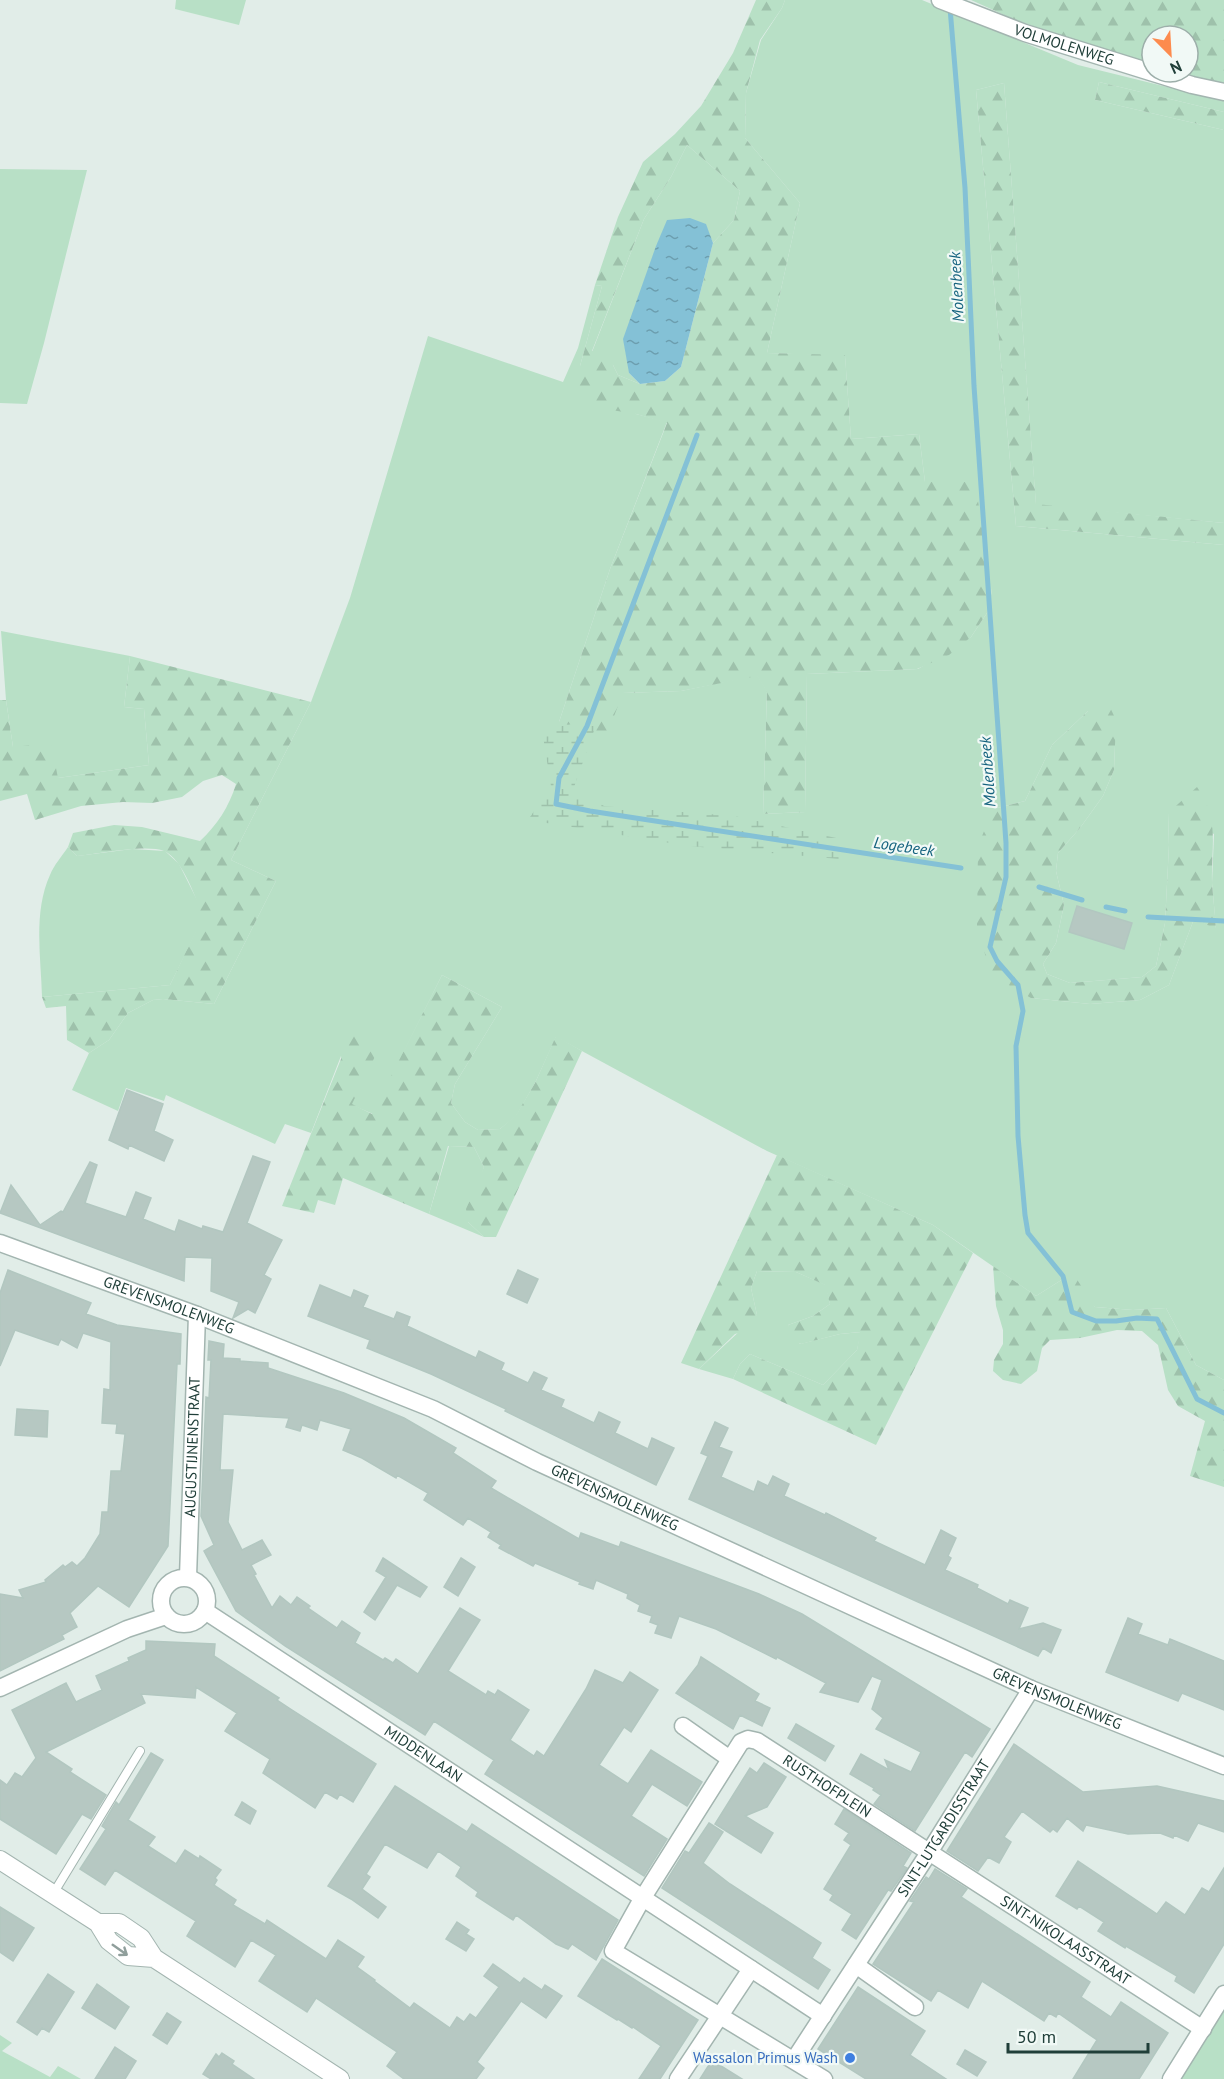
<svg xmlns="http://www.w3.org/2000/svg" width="1224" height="2079" font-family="'PT Sans',sans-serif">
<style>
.green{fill:#b8e0c6;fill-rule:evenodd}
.forest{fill:url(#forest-firs);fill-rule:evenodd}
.wetland{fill:url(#wetland-marsh)}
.water{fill:url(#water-ripples)}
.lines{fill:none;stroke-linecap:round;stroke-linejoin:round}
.stream{stroke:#84c1d6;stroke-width:5}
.building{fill:#b6c8c2;stroke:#b2c7c0;stroke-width:1.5}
.service-casing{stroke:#a3b5b0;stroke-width:10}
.minor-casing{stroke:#a3b5b0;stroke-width:19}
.tertiary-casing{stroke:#a3b5b0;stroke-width:20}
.service{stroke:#fff;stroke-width:8}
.minor{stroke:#fff;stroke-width:16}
.tertiary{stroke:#fff;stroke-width:18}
.oneway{stroke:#909f9c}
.shop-dot{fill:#3f7fe0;stroke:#f1f9f6;stroke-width:2}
.labels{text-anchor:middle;stroke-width:4.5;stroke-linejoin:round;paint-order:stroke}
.street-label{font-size:15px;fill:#203f39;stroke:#f1f9f6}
.shop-label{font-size:15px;fill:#366cbe;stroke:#f1f9f6;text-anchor:end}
.water-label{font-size:16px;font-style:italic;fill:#15637f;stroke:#f1f9f6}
</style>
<defs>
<pattern id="forest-firs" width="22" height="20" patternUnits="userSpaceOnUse" patternTransform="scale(1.5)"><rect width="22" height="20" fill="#b8e0c6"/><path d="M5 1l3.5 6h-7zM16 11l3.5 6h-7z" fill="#9ec1ab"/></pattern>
<pattern id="wetland-marsh" width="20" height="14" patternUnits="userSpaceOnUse" patternTransform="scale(1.5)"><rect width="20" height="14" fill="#b8e0c6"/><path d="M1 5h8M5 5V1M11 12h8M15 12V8" fill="none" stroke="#9ec1ab"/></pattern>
<pattern id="water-ripples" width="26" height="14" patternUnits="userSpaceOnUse" patternTransform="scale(1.5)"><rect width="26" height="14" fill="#84c1d6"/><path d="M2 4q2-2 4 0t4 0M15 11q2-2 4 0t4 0" fill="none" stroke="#6c9eaf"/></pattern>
</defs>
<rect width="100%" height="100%" fill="#e1ede8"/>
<path class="green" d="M176,0H246L239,25L175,9Z
M785,0H922L1078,65L1224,101V112L1099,82L1095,100L1224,130V523L1036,505L1004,83L976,90L1016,526L1224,545V1380L1196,1365L1166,1308L1133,1310L1095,1307L1063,1279L1036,1296L933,1225L767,1151L556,1037L535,1083L516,1116L500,1129L478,1130L465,1122L451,1103L455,1084L502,1007L442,975L373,1114L352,1105L341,1056L311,1133L285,1124L275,1144L166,1095L164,1101L126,1088L118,1111L72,1090L89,1053L109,1040L128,1013L153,1000L163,999L214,1004L276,881L231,860L311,702L350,598L428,336L563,382L578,348L595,285L602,286L580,366L636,414L667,422L610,569L559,722L622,693L681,691L757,675L767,691L763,814L805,812L807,674L918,669L971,637L989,610L992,588L925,482L919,434L851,439L845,356L767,353L800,203L745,138L746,93L761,40L782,8ZM1088,711L1115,745L1114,770L1103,796L1080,828L1058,853L1056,871L1064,905L1056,943L1043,964L1047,974L1070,983L1142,977L1156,966L1165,923L1169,845L1168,813L1214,834L1212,883L1216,928L1194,919L1169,985L1140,1000L1090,1004L1031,998L993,809L1025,801L1052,745Z
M687,145L740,191L734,220L713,243L705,224L629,373L640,384L618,375L613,365L592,352L644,219L671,177Z
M0,169L87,170L44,343L27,404L0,403Z
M1,631L130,656L124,707L144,709L149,765L58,778L13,747L6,700Z
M68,847L77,856L132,849L165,851L179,864L198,902L203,918L170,985L42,997C41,958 33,912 50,875C54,865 62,856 68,847Z
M449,1146L474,1147L484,1167L468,1222L484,1237L429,1214Z
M757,1271L796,1272L826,1285L830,1304L813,1316L788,1325L800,1344L840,1334L861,1332L857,1350L823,1385L750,1354L740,1364L733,1379L699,1369L757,1315L751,1288Z
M1224,2011V2079H1181Z
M0,2035L12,2043L2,2051L50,2077L58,2066L81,2079H0Z"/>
<path class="forest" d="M756,0H785L782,8L760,40L746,93L745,138L800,203L767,353L845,355L851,439L919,434L925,482H975L992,588L989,610L971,637L949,655L917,669L807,674L805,812L763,814L767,692L757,676L681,691L623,693L606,737L559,722L610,569L667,423L636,414L599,408L568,384L580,366L602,286L595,285L618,217L643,162L675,134L701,106L733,53ZM687,145L740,191L734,220L713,243L681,367L665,381L640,384L618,375L613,365L611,351H592L644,219L671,177Z
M971,0H1224V87L1166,72H1188V36H1152V68L1132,63L1011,18Z
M1099,82L1224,112V130L1095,100Z
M1004,83L1036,504L1224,523V545L1016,526L976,90Z
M130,656L311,702L231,860L276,881L214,1004L163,999L153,1000L128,1013L109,1040L89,1053L67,1040L66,1006L46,1008L42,997L170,985L202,918C198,901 182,858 164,851C146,844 98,854 77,856L68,847L73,833L114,825L142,827L200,841C217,825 229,807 236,784L222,775L203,781L182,797L152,803L123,802L81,806L35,820L27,794L0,801V700H6L13,747L51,743L58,778L149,765L144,709L124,707Z
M1107,701L1116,720L1114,770L1103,796L1080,828L1058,853L1056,871L1064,905L1056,943L1043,964L1047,974L1070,983L1142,977L1156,966L1165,923L1169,845L1168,813L1197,787C1220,820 1211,845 1212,882C1213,897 1215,913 1216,929L1194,919L1169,985L1140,1000L1090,1004L1031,998L991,975L977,926L978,846L993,809L1025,801L1052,745L1088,711Z
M442,975L502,1007L455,1084L451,1103L465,1122L478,1130L500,1129L516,1115L535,1083L556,1036L582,1051L496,1237H484L468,1222L466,1209L484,1167L474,1147L448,1146L429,1214L343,1178L335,1205L318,1200L314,1213L282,1206L351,1034L380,1046L352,1104L372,1114Z
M777,1155L933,1225L973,1253L876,1445L733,1379L740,1364L750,1354L823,1385L857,1350L860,1332L840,1334L801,1344L792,1339L788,1325L813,1316L830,1304L825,1285L796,1272L757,1271L751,1288L757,1315L751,1330L735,1334L699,1369L681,1363Z
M993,1266L1036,1296L1063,1279L1076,1278L1095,1307L1133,1310L1166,1308L1196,1365L1224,1380V1487L1190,1476L1205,1421L1178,1406L1168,1390L1158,1345L1142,1331L1117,1330L1080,1338L1050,1340L1042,1348L1037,1371L1021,1384L1003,1380L993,1371L994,1360L1003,1344V1330L996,1306Z"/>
<path class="wetland" d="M572,724L596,725L573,790L604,806L734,816L841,839L839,859L689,846L528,820L551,786L542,730Z"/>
<path class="water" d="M690,218L706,224L713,243L681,367L665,381L640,384L629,373L623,339L656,246L667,220Z"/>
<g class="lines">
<path class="stream" d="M950,8L965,188L974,386L1006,843V877L990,947L997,961L1018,985L1023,1011L1016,1046L1018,1136L1025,1215L1028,1233L1063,1276L1072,1312L1096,1321H1116L1137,1318L1157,1319L1197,1399L1224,1413
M697,435L587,726L559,778L556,804L590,811L961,868
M1039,887L1082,900
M1106,907L1125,911
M1148,917L1224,921"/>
</g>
<path class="building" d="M1077,906L1132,923L1124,949L1069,932Z
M127,1090L163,1104L154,1131L173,1140L164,1161L129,1145L128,1149L109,1140Z
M253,1156L270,1162L247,1223L282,1240L264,1275L271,1279L255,1313L248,1309L233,1318L239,1302L211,1291L212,1258L185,1257L184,1281L0,1213L11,1185L40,1225L61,1211L63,1212L90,1162L97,1165L85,1203L126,1217L136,1192L151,1198L143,1219L175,1232L179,1220L202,1229L203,1226L223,1232Z
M8,1270L91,1303L86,1314L117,1325L181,1334L180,1364H177L168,1546L129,1607L98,1586L70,1613L77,1627L62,1635L64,1639L0,1671V1594L23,1598L19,1590L46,1582L45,1580L63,1565L65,1567L72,1562L77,1566L85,1558L100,1534L102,1512H108L111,1471H121L125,1434L116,1433L117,1424L102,1423L104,1389L110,1390L111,1342L83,1333L77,1348L61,1339L58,1345L15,1330L0,1366V1293Z
M518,1270L538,1279L527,1303L507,1294Z
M320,1285L351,1298L354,1290L368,1296L363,1307L394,1319L397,1312L410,1317L407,1326L476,1358L479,1351L504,1363L501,1370L528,1383L534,1372L547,1378L541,1390L564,1400L561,1407L594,1423L599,1412L620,1422L615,1433L648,1449L652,1438L674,1448L656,1485L505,1411L506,1409L431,1374L367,1348L370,1340L308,1316Z
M209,1341L224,1344L223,1358L240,1359V1361L268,1363V1368L344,1393L404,1418L456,1448L453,1453L496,1481L491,1488L579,1539L581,1533L619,1547L621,1542L759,1594L802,1614L990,1729L972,1757L965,1752L915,1831L874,1804L881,1795L873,1790L874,1788L850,1774L861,1754L889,1770L885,1760L911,1772L921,1752L876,1729L883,1718L872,1709L882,1680L872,1676L858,1702L820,1692L826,1683L777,1657L776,1659L716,1629L679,1616L671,1638L655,1633L658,1625L650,1622L652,1616L638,1611L640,1605L627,1598L628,1594L596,1580L593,1589L579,1584L580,1582L535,1563L533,1566L499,1548L501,1545L488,1537L491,1532L468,1518L463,1525L424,1500L428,1493L397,1475L396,1478L362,1458L343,1450L351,1429L320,1420L317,1430L302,1425L300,1431L286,1427L289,1418L223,1414L220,1470H233L228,1522L242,1550L262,1540L271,1555L251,1565L256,1574L254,1575L272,1608L280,1596L291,1605L297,1597L310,1606L308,1608L337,1628L342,1621L360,1633L355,1643L383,1660L385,1658L393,1663L396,1659L418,1674L460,1608L480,1620L448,1671L486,1695L488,1691L495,1695L498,1690L529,1710L510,1740L534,1756L537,1751L544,1756L586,1689L595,1670L623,1683L630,1672L658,1690L631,1732L624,1727L599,1765L628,1784L651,1750L702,1782L687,1806L652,1784L631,1816L667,1839L644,1876L485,1774L494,1760L434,1721L425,1735L285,1646L236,1611L204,1551L214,1545L201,1516L206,1397L209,1398L211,1360H208Z
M17,1409L48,1411L47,1437L15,1435Z
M715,1422L728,1428L719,1447L732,1452L721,1477L754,1492L758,1481L768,1486L773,1476L789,1484L784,1496L825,1515L826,1513L876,1538L874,1541L925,1565L941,1530L956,1538L948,1556L951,1558L945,1570L978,1585L977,1588L1008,1604L1010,1600L1028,1608L1019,1629L1043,1623L1061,1630L1051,1653L1043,1648L1038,1656L689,1499L708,1456L701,1453Z
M383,1558L427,1587L420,1597L397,1585L375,1620L364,1612L386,1577L376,1571Z
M461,1558L475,1567L458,1596L444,1587Z
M1128,1618L1142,1624L1138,1634L1168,1645L1170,1639L1224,1661V1710L1182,1693L1178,1701L1106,1672Z
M146,1641L215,1644L214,1656L279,1698L277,1700L289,1708L376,1764L353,1802L340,1794L337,1799L325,1792L315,1808L263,1773L270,1759L225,1731L237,1713L196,1687L195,1698L141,1694L145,1703L46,1752L72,1769L70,1772L106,1795L91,1819L82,1814L56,1854L0,1819V1780L7,1785L15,1773L22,1777L36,1758L12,1710L66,1683L76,1702L102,1690L96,1676L129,1661L128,1658L146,1650Z
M701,1657L759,1694L755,1701L770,1708L762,1726L740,1715L733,1729L676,1693L698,1665Z
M796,1724L834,1746L825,1761L788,1738Z
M1014,1744L1083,1792L1157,1786L1224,1801V1832L1198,1823L1188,1841L1174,1835L1173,1838L1160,1833L1128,1834L1086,1825L1083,1831L1067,1818L1057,1832L1053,1829L1050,1832L1022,1811L1004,1837L1011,1842L999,1863L988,1857L978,1871L947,1851Z
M151,1753L163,1760L128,1820L155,1837L148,1846L176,1864L185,1850L199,1859L200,1856L221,1870L215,1878L217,1880L214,1885L236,1900L233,1905L265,1924L267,1920L326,1959L338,1940L364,1957L357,1967L375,1980L374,1981L410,2008L414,2003L450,2028L457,2017L464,2022L470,2014L476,2018L499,1987L484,1976L493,1964L520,1983L524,1978L542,1990L545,1985L562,1996L546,2018L521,2001L477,2062L484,2068L476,2079H404L387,2066L397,2052L316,1998L307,2012L259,1981L276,1955L251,1940L235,1967L187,1936L196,1921L115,1870L105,1885L80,1869L106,1829L102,1826L116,1802L119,1805Z
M764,1763L786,1777L767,1807L745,1816L773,1833L761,1853L715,1824L750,1768L757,1773Z
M395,1786L467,1832L472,1824L618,1920L596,1960L572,1944L568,1949L556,1944L516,1915L513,1920L476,1896L478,1892L456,1876L461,1867L438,1851L427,1868L385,1844L366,1874L370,1877L362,1889L386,1907L378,1918L351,1899L328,1886Z
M242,1802L256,1811L250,1824L235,1815Z
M844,1809L911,1853L903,1866L907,1868L891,1891L888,1890L856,1939L842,1930L852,1914L830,1900L833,1895L824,1889L851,1845L844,1840L849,1833L835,1824Z
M709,1823L723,1832L703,1863L730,1884L821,1943L812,1958L830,1970L818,1989L662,1888L685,1851L689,1853Z
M1078,1861L1157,1914L1166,1902L1185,1915L1202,1888L1209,1892L1224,1868V1944L1194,1993L1175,1981L1177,1976L1126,1946L1125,1948L1098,1931L1104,1922L1079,1906L1077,1909L1056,1896Z
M935,1869L967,1889L961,1897L1090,1982L1081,1997L1111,2017L1121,2002L1168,2033L1139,2079H1073L1097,2040L1058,2013L1056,2017L1049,2013L1044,2021L982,1981L968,2008L938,1990L931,2001L873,1964L914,1902L910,1901L926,1877L929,1879Z
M0,1907L34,1928L13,1961L0,1952Z
M457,1922L469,1930L466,1934L474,1939L466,1951L446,1939Z
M602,1959L698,2020L660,2079H639L661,2046L633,2027L632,2028L618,2019L617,2020L578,1996Z
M48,1974L74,1992L49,2032L42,2028L37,2035L17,2022Z
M97,1984L129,2007L115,2029L82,2008Z
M858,1987L925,2031L910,2055L946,2079H866L818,2049Z
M167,2013L181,2022L167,2044L153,2035Z
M115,2047L136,2061L125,2079H95Z
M965,2050L986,2062L977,2076L957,2064Z
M222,2053L234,2061L232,2064L254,2079H211L203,2074L216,2054L219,2057Z
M712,2060L721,2066L742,2079H700Z"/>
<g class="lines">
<g class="service-casing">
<path id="service" d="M53,1894L140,1751"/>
</g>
<g class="minor-casing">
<g id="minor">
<path id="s1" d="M940,0L1025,33L1192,85L1224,92"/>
<path id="s2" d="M0,1243L197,1315L433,1409L537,1462L1031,1689L1224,1766"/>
<path id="s3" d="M188,1577L197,1315"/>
<circle cx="184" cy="1601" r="23"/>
<path id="s4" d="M205,1611L823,2016"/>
<path d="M0,1688L127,1629L166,1616"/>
<path d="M683,1726L730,1759"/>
<path d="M856,1965L915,2007"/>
<path id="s5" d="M794,2060L930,1851L1031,1689"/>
<path d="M678,2079L751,1969"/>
<path id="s6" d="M824,2079L613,1951L642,1899L741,1742L748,1739L757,1741L1203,2029"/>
<path d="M1171,2079L1224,1994"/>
</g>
</g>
<g class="tertiary-casing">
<path id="tertiary" d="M0,1860L98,1923L109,1941L128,1956L154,1958
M98,1923H119L141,1938L154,1958L340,2079"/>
</g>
<use href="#service" class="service"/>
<use href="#minor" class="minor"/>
<use href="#tertiary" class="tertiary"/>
</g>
<defs><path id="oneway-shaft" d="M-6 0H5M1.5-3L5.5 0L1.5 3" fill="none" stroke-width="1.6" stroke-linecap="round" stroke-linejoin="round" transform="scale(1.5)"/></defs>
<use class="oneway" href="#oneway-shaft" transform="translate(120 1950) rotate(35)"/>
<circle class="shop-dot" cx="850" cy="2058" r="6"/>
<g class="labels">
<g class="street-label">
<text dy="5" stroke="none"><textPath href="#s1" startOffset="132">VOLMOLENWEG</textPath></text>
<text dy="5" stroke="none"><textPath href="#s2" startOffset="180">GREVENSMOLENWEG</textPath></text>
<text dy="5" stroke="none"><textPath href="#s3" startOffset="130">AUGUSTIJNENSTRAAT</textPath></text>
<text dy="5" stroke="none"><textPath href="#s2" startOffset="666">GREVENSMOLENWEG</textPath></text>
<text dy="5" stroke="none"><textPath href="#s2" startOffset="1152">GREVENSMOLENWEG</textPath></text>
<text dy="5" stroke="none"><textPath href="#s4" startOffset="261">MIDDENLAAN</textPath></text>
<text dy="5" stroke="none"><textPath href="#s6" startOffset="592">RUSTHOFPLEIN</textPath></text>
<text dy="5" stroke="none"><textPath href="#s5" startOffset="276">SINT-LUTGARDISSTRAAT</textPath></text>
<text dy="5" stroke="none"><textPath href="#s6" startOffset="876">SINT-NIKOLAASSTRAAT</textPath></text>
</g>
<g class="shop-label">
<text x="838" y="2063">Wassalon Primus Wash</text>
</g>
<g class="water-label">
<text transform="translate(956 287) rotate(-93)" y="6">Molenbeek</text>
<text transform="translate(987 772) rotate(-94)" y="6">Molenbeek</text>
<text transform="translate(904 846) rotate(8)" y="6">Logebeek</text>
</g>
</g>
<g transform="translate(1170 54) rotate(156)"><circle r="28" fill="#f1f9f6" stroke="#9dafaa" stroke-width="1.5"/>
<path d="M0-4.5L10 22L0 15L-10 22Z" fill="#fd8b4e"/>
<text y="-9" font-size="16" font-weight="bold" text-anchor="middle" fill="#203f39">N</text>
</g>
<path d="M1008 2043v9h140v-9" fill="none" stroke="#203f39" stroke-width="3"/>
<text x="1017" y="2043" font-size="18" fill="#203f39" stroke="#f1f9f6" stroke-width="4.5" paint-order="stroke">50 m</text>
</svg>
